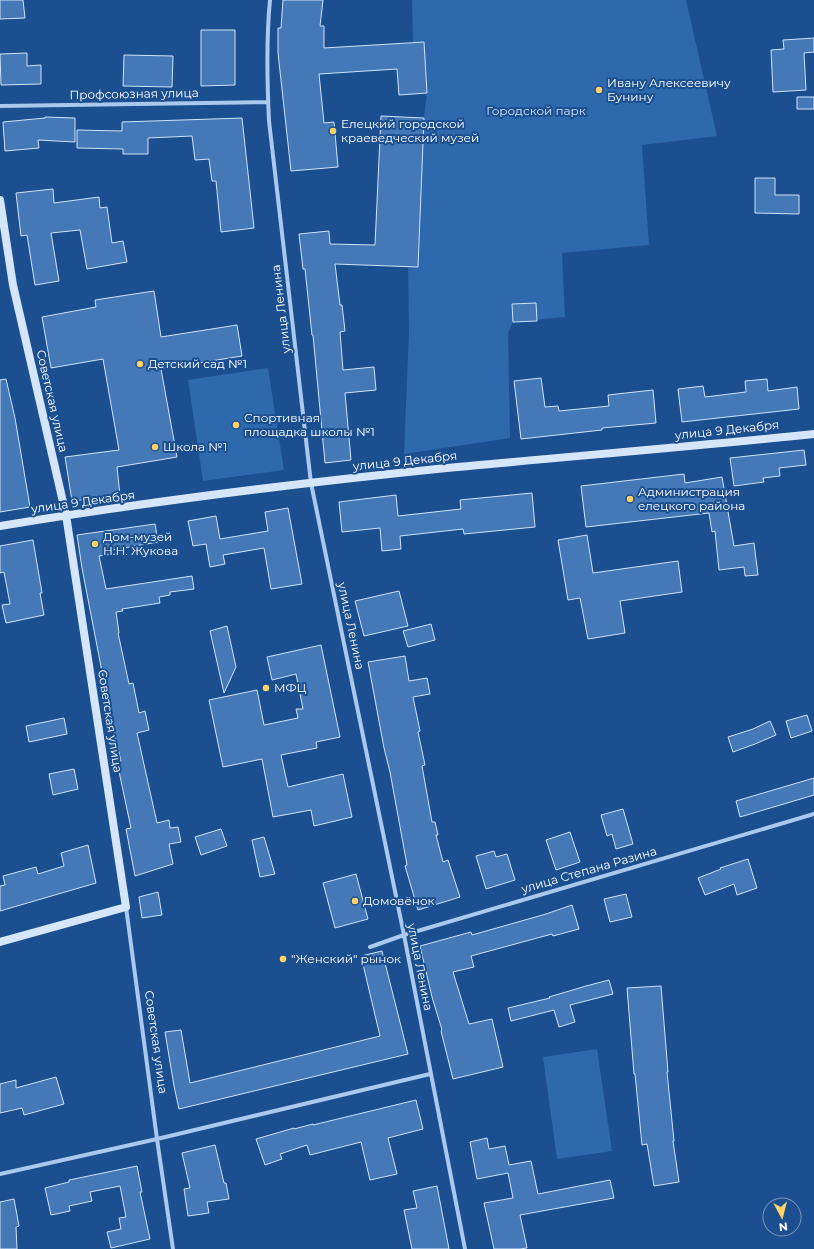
<svg xmlns="http://www.w3.org/2000/svg" width="814" height="1249" font-family="Montserrat,sans-serif">
<style>
.green{fill:#2e69ad}
.building{fill:#4478b7;stroke:#cfe3fa}
.lines{fill:none;stroke-linecap:round;stroke-linejoin:round}
.street{stroke:#a9c9ee;stroke-width:4}
.secondary{stroke:#d6e6fa;stroke-width:8}
.poi-dot{fill:#ffd166;stroke:#1b4f8f;stroke-width:1.5}
.labels{text-anchor:middle;stroke-width:4;stroke-linejoin:round;paint-order:stroke}
.poi-label{font-size:12px;fill:#fff;stroke:#1b4f8f;text-anchor:start}
.street-label{font-size:12px;fill:#fff;stroke:#1b4f8f}
.park-label{font-size:12px;fill:#cfe3fa;stroke:#1b4f8f}
</style>
<rect width="100%" height="100%" fill="#1b4f8f"/>
<path class="green" d="M412,0H686L717,136L642,145L649,245L562,253L565,317L513,322L508,333L510,438L404,454L409,332L408,267H418L424,118L427,93L424,42H413Z
M268,368L284,470L203,481L188,380Z
M597,1049L612,1151L557,1159L543,1057Z"/>
<path class="building" d="M0,0H23L25,18L0,19Z
M283,0H323L320,26H324V48L424,42L427,93L399,95L397,69L319,74L324,123L334,122L338,167L291,171L278,53V28H281Z
M201,30H235V85L201,86Z
M814,38V52L804,53L806,90L773,92L771,50L784,49L783,40Z
M27,53V66L41,65V84L1,85L0,54Z
M124,55L173,56L172,87L123,86Z
M797,97H814V109H797Z
M381,116L424,118L418,267L335,264L340,305H342L345,331L340,332L343,370L374,367L376,390L345,393L351,460L325,463L313,335H312L305,269H303L299,234L329,231L330,244L375,245Z
M45,117L75,118V142L38,140L39,148L5,151L3,122L45,118Z
M242,118L254,228L221,232L216,181H212L209,159L195,160L192,136L148,138V154H123V149L77,148V130L122,131V122Z
M755,178H775V195H799V214L755,213Z
M53,189L54,203L99,197L100,208L107,207L112,243L123,241L127,262L87,269L80,230L51,233L59,281L35,285L27,235L21,236L16,193Z
M154,291L161,337L237,325L242,356L161,369L177,457L117,467L120,495L72,501L65,457L119,450L103,359L51,368L42,317L96,307L95,300Z
M536,303L537,321L513,322L512,304Z
M541,378L545,407L558,406L559,411L609,406L608,395L653,390L656,423L602,428V430L521,439L514,381Z
M6,379L15,418L30,507L0,512V380Z
M767,379L768,391L797,387L799,409L682,422L678,389L703,386L705,397L746,392L745,381Z
M804,450L806,465L779,468L780,476L763,478L764,482L734,486L730,458Z
M684,474L685,483L722,477L734,546L754,543L758,575L745,576L744,567L719,570L715,531L712,532L709,513L586,527L581,486Z
M532,493L535,527L464,534L463,529L400,536L401,549L382,551L380,528L342,532L339,502L396,495L398,516L461,509L460,500Z
M288,508L302,584L271,589L264,548L223,555L225,564L210,567L206,544L193,546L188,521L216,516L220,539L268,531L265,512Z
M155,524L158,542L112,550L113,554L99,556L106,589L192,576L194,589L170,592V595L159,597L160,603L122,609L123,611L116,612L119,633H118L129,684L133,683L139,713L145,711L149,730L137,733L157,823L169,820L170,828L178,827L181,842L169,844L173,864L135,876L126,829L131,828L117,762L121,761L101,677H103L82,568L77,535Z
M587,535L593,573L678,561L682,592L620,601L625,633L588,639L580,598L568,600L558,540Z
M33,540L42,593H40L44,615L6,623L2,605L10,604L4,572L0,573V546Z
M399,591L408,626L364,636L355,601Z
M431,624L435,640L408,647L403,631Z
M227,626L236,667L224,693L210,631Z
M321,645L340,737L316,742L317,748L281,755L288,787L343,774L352,817L314,826L311,810L273,817L262,759L223,767L209,700L257,690L264,725L298,718L296,709H303L296,674L272,680L267,657Z
M405,656L409,681L427,678L430,694L413,697L420,731L418,732L425,765L422,766L432,822H435L438,835H436L443,862L448,860L460,897L418,910L405,866L407,865L390,772L384,748L368,662Z
M807,715L812,731L791,738L786,721Z
M64,718L67,734L29,742L26,726Z
M770,721L776,735L755,744L733,752L728,737L753,729Z
M74,769L78,789L53,795L49,774Z
M814,778V795L740,817L736,801Z
M623,809L633,844L616,849L612,834L607,836L601,815Z
M221,829L227,846L201,855L195,837Z
M570,832L580,862L556,870L546,840Z
M264,837L275,874L260,877L252,840Z
M88,845L96,883L0,911V886L5,885L3,876L36,867L38,874L64,866L61,853Z
M494,851L496,857L507,854L515,880L486,889L476,856Z
M748,859L757,888L737,895L734,884L705,895L698,878L721,869L720,868Z
M356,874L368,919L335,928L323,883Z
M158,892L162,915L142,918L139,897Z
M626,894L632,917L610,922L604,899Z
M572,905L579,929L553,936L552,934L471,956L474,967L453,972L469,1024L492,1019L503,1067L453,1079L441,1031L442,1030L432,997L420,946L471,932L472,935L546,914Z
M382,951L408,1054L179,1109L174,1086L165,1032L181,1030L190,1083L380,1036L361,956Z
M609,980L613,994L570,1005L575,1022L559,1027L554,1010L511,1021L508,1008L550,998L549,997L586,986Z
M661,986L668,1072H667L674,1141H673L679,1182L654,1186L647,1144L642,1145L635,1074H634L627,988Z
M56,1077L64,1104L24,1115L22,1108L0,1113V1084L16,1080V1088Z
M416,1100L423,1129L388,1138L397,1174L370,1180L361,1142L310,1155L307,1145L280,1154L282,1159L265,1165L256,1139L294,1128V1129L313,1124V1125Z
M487,1138L489,1149L505,1146L509,1165L531,1161L538,1194L610,1180L614,1198L520,1215L527,1248L520,1249H494L484,1203L513,1198L508,1173L477,1179L470,1142Z
M215,1145L224,1183H226L229,1199L207,1202L209,1213L188,1216L184,1189L190,1188L182,1153Z
M137,1166L142,1192H140L150,1239L111,1248L107,1232L121,1229L119,1218L126,1217L120,1186L90,1192L92,1201L69,1206L70,1211L51,1215L45,1188L69,1182V1180Z
M437,1186L449,1249H412L404,1210L417,1208L413,1191Z
M14,1199L19,1226L16,1227L17,1249H0V1202Z"/>
<g class="lines">
<path class="street" d="M270,0C266,40 267,80 269,121L311,483L404,935L465,1249
M0,106L268,102
M126,907L157,1139L173,1249
M370,947L404,935L814,814
M0,1174L157,1139L430,1074"/>
<path class="secondary" d="M0,200L13,285L66,515L126,907L0,942
M0,526C145,502 291,484 437,469C562,457 688,447 814,434"/>
</g>
<g class="poi-dot">
<circle cx="599" cy="90" r="4"/>
<circle cx="333" cy="131" r="4"/>
<circle cx="140" cy="364" r="4"/>
<circle cx="236" cy="425" r="4"/>
<circle cx="155" cy="447" r="4"/>
<circle cx="630" cy="499" r="4"/>
<circle cx="95" cy="544" r="4"/>
<circle cx="266" cy="688" r="4"/>
<circle cx="355" cy="901" r="4"/>
<circle cx="283" cy="959" r="4"/>
</g>
<g class="labels">
<g class="poi-label">
<text x="607" y="87">Ивану Алексеевичу<tspan x="607" dy="14">Бунину</tspan></text>
<text x="341" y="128">Елецкий городской<tspan x="341" dy="14">краеведческий музей</tspan></text>
<text x="148" y="368">Детский сад №1</text>
<text x="244" y="422">Спортивная<tspan x="244" dy="14">площадка школы №1</tspan></text>
<text x="163" y="451">Школа №1</text>
<text x="638" y="496">Администрация<tspan x="638" dy="14">елецкого района</tspan></text>
<text x="103" y="541">Дом-музей<tspan x="103" dy="14">Н.Н. Жукова</tspan></text>
<text x="274" y="692">МФЦ</text>
<text x="363" y="905">Домовёнок</text>
<text x="291" y="963">"Женский" рынок</text>
</g>
<g class="street-label">
<text transform="translate(134 94) rotate(-1)" y="4">Профсоюзная улица</text>
<text transform="translate(281 309) rotate(-97)" y="4">улица Ленина</text>
<text transform="translate(52 401) rotate(77)" y="4">Советская улица</text>
<text transform="translate(727 430) rotate(-6)" y="4">улица 9 Декабря</text>
<text transform="translate(405 461) rotate(-6)" y="4">улица 9 Декабря</text>
<text transform="translate(83 502) rotate(-8)" y="4">улица 9 Декабря</text>
<text transform="translate(351 626) rotate(78)" y="4">улица Ленина</text>
<text transform="translate(110 721) rotate(81)" y="4">Советская улица</text>
<text transform="translate(589 870) rotate(-16)" y="4">улица Степана Разина</text>
<text transform="translate(420 967) rotate(79)" y="4">улица Ленина</text>
<text transform="translate(156 1042) rotate(82)" y="4">Советская улица</text>
</g>
<g class="park-label">
<text x="536" y="115">Городской парк</text>
</g>
</g>
<g transform="translate(782 1217) rotate(173)"><circle r="19" fill="#1b4f8f" stroke="#7695bc"/>
<path d="M0-3L7 15L0 10L-7 15Z" fill="#ffd166"/>
<text y="-6" font-size="11" font-weight="bold" text-anchor="middle" fill="#ffffff">N</text>
</g>
</svg>
